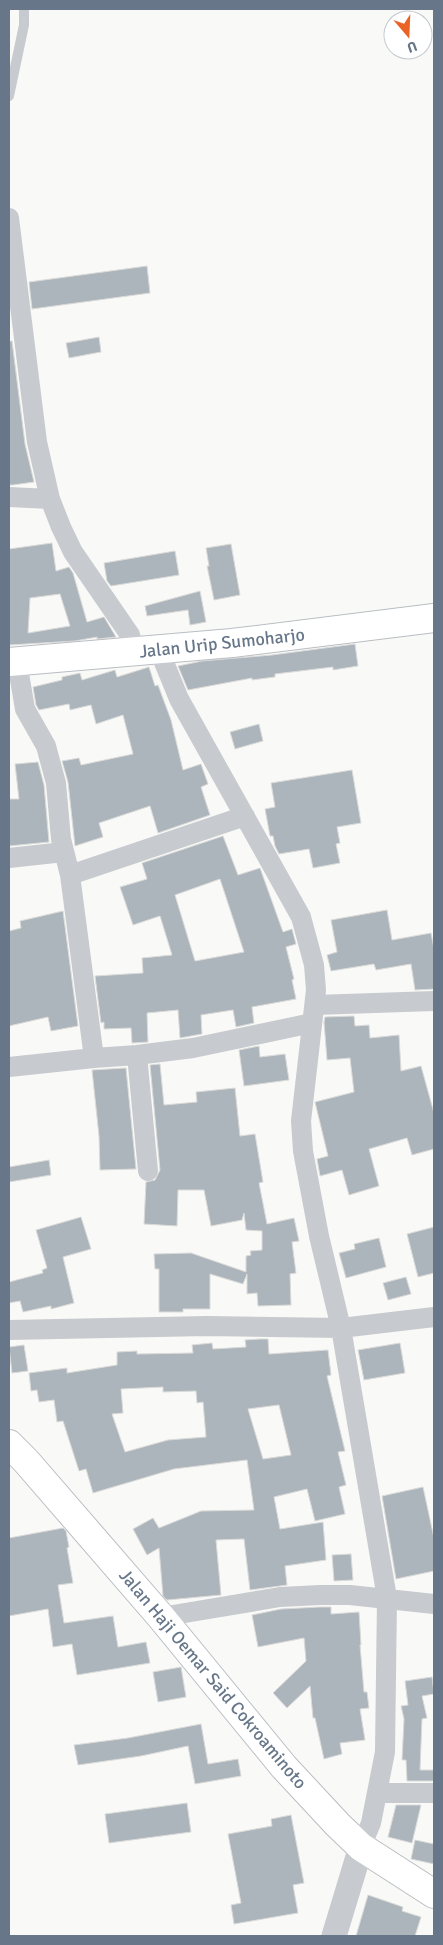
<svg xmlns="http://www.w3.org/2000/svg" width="443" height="1945" font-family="Signika,sans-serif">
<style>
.building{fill:#adb5bc;stroke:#dbdbd9;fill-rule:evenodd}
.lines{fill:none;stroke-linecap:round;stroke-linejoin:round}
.secondary-casing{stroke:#b9bec3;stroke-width:30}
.service{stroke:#c7cace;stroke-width:10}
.minor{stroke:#c7cace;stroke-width:20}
.tertiary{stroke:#c7cace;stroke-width:25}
.secondary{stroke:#fff;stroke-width:28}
.labels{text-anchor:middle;stroke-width:5;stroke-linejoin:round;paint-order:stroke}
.street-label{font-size:18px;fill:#677789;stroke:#fff}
</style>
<rect width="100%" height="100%" fill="#f9f9f7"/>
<path class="building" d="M147,266L150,293L32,309L29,282Z
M99,337L101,352L69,358L66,343Z
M9,341H12L25,444L34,482L13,485H9Z
M52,543L56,571L69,567L73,573L87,622L104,617L116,637L97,639V637L75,641L9,645V549ZM60,594L70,626L28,633L30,598Z
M231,544L240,595L214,600L207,566H209L206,548Z
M175,551L179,575L111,586L107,581L104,563Z
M200,591L206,622L190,625L188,610L147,616L145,606Z
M355,644L358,666L333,670V667L275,674V677L252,680V678L188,690L178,666L202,661L272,655Z
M149,667L155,686L158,685L171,720L183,770L201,764L208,784L201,787L210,815L158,833L150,806L99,823L103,837L75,846L68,782L62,761L79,758L81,765L133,754L123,715L96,724L91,705L70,710L69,704L39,710L36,705L33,687L62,680V677L80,673L82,680L115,670L117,677Z
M259,724L263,741L235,749L230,732Z
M38,762L44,785L49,842L9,846V799H19L15,764Z
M352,770L361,823L337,827L340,843L336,844L340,863L313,868L309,849L279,854L275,846L273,836H270L265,809L275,807L271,783Z
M223,836L238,875L260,868L283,932L292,929L296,944L286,947L294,979L292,980L296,999L252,1007L254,1023L236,1027L233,1010L201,1015L202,1034L180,1038L178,1010L147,1013L148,1042L132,1043L131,1028L104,1029V1022L101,1023L95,976L143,973L142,958L172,955L160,916L133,925L120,887L147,879L142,863ZM220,879L244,952L195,961L175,895Z
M387,910L392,940L431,933L434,949V989L415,990L411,964L376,970L374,964L331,971L327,955L337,952L331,920Z
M63,911L78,1026L51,1031L48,1017L9,1026V931L21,928L20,921Z
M354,1016L355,1026L369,1025L370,1038L399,1035L401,1071L421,1066L434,1113V1149L412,1155L407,1138L369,1149L379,1186L349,1195L342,1170L320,1176L317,1159L328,1156L315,1102L354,1092L350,1058L327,1060L324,1022L325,1017Z
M259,1046L260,1057L285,1054L289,1080L244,1086L239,1050Z
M160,1064L164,1105L197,1102L196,1092L235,1088L240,1136L255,1134L263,1182L259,1183L267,1224L294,1218L299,1241L292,1242L296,1273L290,1274L291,1305L258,1306L257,1293L247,1294V1274L243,1284L210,1274V1309H183V1312H159V1269H155L154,1254L191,1253L246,1272V1256L251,1255L250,1251L262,1250V1231L246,1230L244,1213L242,1220L211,1226L204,1190H178L177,1226L144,1224L146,1182L155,1180L160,1170L150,1065Z
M126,1068L136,1169L100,1170L99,1136L92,1070Z
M49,1160L51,1175L9,1182V1167Z
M81,1217L91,1249L63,1257L74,1303L51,1309V1306L23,1312L20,1301L9,1303V1282L43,1273L42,1270L47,1268L36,1230Z
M434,1227V1273L418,1277L407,1234Z
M379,1238L386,1267L346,1278L339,1253L355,1249L354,1244Z
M406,1277L411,1294L388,1300L383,1283Z
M260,1339H268L269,1354L328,1350L331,1375L327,1376L345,1451L338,1452L346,1485L339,1487L345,1514L315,1521L307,1489L274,1497L280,1529L323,1522L326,1560L285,1566L287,1585L250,1590L244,1539L216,1540L221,1595L167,1600L163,1596L159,1548L147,1555L133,1529L153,1518L159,1528L201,1511L254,1510L247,1460L174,1469L93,1493L86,1469L79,1471L63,1421L57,1422L54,1400L39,1402L37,1390L31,1391L29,1373L67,1368V1373L117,1365V1352L137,1351V1354L193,1353L192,1345L212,1343L213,1349L246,1347L245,1340ZM163,1387V1392L196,1391L197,1403L203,1402L206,1437L168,1440L125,1452L112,1414L123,1413L121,1389ZM279,1405L291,1455L263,1459L248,1409Z
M400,1343L405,1373L364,1380L358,1350Z
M24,1345L28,1371L12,1373L9,1347Z
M423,1487L434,1538V1571L396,1579L382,1496Z
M63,1528L66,1531L69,1547L67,1548L73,1583L58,1585L64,1623L113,1616L118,1647L146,1642L150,1663L77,1675L72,1644L53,1647L48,1609L9,1616V1538Z
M351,1554L353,1580L334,1581L332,1555Z
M320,1607H331V1614L359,1612L361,1645H360L364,1692H367L369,1708L360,1709L365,1740L340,1743L342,1754L324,1759L315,1718H313L310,1686L287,1708L273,1693L306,1661L304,1638L258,1647L252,1615L281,1609Z
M181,1667L186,1697L158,1702L153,1672Z
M432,1677L434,1694L422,1696L427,1718L422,1719L420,1770H434V1781H407L406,1760H402L404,1719L401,1706L408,1705L405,1681Z
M201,1724L208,1764L238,1759L241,1776L195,1784L188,1746L141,1756L78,1765L74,1745L128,1738Z
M187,1803L191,1832L109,1843L105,1814Z
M396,1805H421L412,1843L388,1837Z
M291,1815L304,1883L293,1885L298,1913L234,1924L231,1905L241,1903L228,1834L272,1826L271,1819Z
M415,1840L434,1844V1864L411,1859Z
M368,1895L403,1907L402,1911L421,1917L415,1936H356Z"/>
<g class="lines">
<g class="secondary-casing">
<path id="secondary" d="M9,662L232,643L434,618
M9,1444L26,1461L161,1617L284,1767L338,1825L361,1847L434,1894"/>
</g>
<path class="service" d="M9,96L24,25V9"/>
<path class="minor" d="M9,218L37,442L50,499L61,527L73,552L130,635L135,652
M9,497L50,499
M159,650L179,699L301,917L314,965L316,990L301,1121L303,1151L319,1236L341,1328L387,1598L385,1752L371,1823L361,1847
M17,662L25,709L46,746L56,783L61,839L70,875L94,1058
M9,858L64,852
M70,875L245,816
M315,1005L434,1001
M137,1055L148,1171
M9,1067L94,1058L137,1055L193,1048L312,1023
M9,1330L207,1326L341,1328L434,1317
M161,1617L280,1597L320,1595H350L434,1604
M377,1793H434"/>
<path class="tertiary" d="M334,1936L361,1847"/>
<use href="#secondary" class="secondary"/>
</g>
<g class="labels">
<g class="street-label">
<text transform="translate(222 643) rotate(-6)" y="6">Jalan Urip Sumoharjo</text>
<text transform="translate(213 1679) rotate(50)" y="6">Jalan Haji Oemar Said Cokroaminoto</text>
</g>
</g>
<rect width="443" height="1945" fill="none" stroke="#677789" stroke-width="20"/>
<g transform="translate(408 35) rotate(161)"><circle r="24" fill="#ffffff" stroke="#c2c9d0"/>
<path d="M0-4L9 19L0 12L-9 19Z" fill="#ea6325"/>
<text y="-8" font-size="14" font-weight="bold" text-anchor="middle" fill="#677789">U</text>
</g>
</svg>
